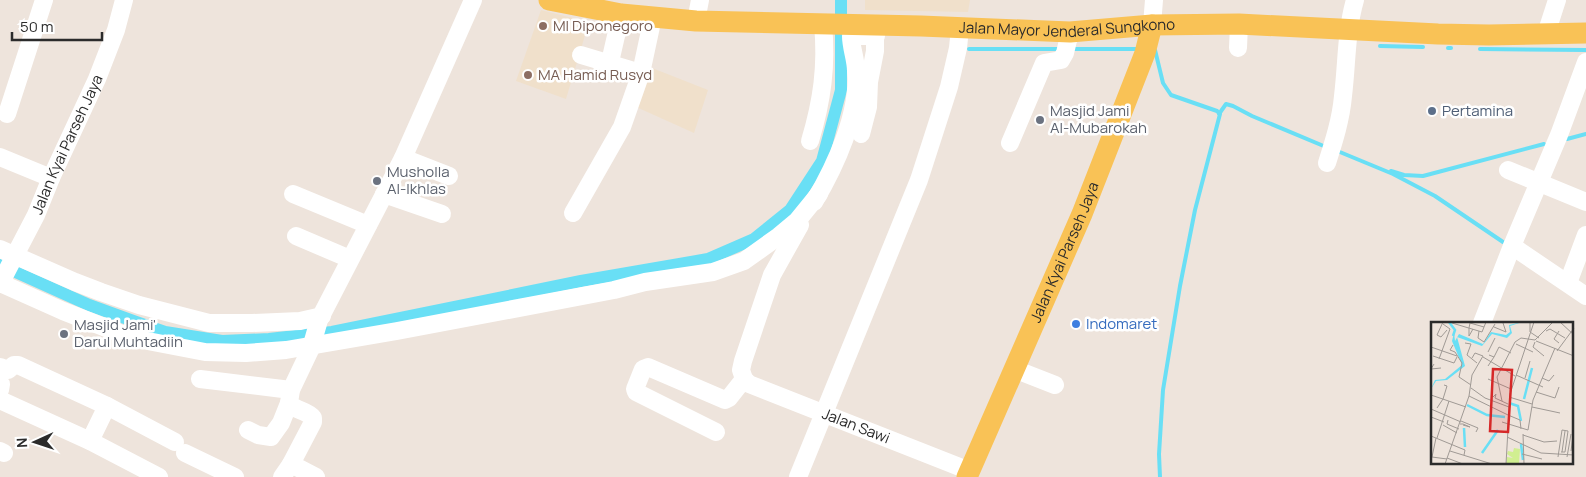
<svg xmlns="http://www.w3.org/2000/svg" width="1586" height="477" font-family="Manrope,sans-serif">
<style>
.education{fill:#f0e0cb}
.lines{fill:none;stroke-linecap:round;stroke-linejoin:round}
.stream{stroke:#69dff5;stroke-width:4}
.canal{stroke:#69dff5;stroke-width:12}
.minor{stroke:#fff;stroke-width:18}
.major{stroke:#f9c256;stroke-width:21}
.education-dot{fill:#8d6e63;stroke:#fff;stroke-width:2}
.service-dot{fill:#5c6f8a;stroke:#fff;stroke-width:2}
.worship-dot{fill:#6b7280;stroke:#fff;stroke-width:2}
.shop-dot{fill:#3f7fe0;stroke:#fff;stroke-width:2}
.labels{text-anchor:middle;stroke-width:5;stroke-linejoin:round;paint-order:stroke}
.education-label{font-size:15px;fill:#785e54;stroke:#fff;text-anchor:start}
.street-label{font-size:15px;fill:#2b2b2b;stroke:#fff}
.worship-label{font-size:15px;fill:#5b616d;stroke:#fff;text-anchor:start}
.service-label{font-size:15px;fill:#4e5e75;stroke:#fff;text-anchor:start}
.shop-label{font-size:15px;fill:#366cbe;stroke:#fff;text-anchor:start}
.inset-river{fill:none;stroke:#69dff5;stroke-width:2.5}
.inset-road{fill:none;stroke:#a09a95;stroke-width:1}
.view{fill:#d62828;fill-opacity:0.15;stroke:#d62828;stroke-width:2.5}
.inset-edge{fill:none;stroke:#2b2b2b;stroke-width:2.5}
</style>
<rect width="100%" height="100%" fill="#eee4dc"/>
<path class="education" d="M865,0H970L968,12L865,10Z
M541,10L589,22L566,99L516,81Z
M647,66L708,90L694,133L634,106Z"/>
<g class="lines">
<path class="stream" d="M1380,46L1423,47
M1448,48H1451
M969,49H1062
M1072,49H1140
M1480,49L1586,50
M1155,50L1163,83L1171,95L1217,111L1220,114L1195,210L1180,286L1163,390L1159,454L1160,477
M1219,114L1226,104L1233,106L1252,116L1326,147
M1567,139L1586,134
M1335,150L1393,174L1435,196L1503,242
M1391,171L1404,175L1423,176L1544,144"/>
<path class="canal" d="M0,265L89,305L136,322L165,332L222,341L269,339L332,332L581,281L708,259L754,239L790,210L822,161L841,90V0"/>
<g class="minor">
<path d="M696,21L700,0"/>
<path d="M1152,25L1154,0"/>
<path d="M1546,34L1557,0"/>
<path d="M1238,48L1239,24"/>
<path d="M581,55L641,73"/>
<path d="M610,62L621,14"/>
<path d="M7,114L44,0"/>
<path d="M861,134L868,107L869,82L875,51V26"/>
<path d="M810,141C822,101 827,66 823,24"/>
<path d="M1010,143L1044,63L1061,60L1065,53L1070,32"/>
<path d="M0,157L51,178"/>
<path d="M403,158L449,176"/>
<path d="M1327,163C1334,141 1341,119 1343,96C1347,63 1346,31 1355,0"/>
<path d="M1508,170L1586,202"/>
<path d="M293,194L368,225"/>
<path d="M384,194L442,214"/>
<path d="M814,202C835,167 860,113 856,71C856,59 851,48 851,36H876"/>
<path d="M573,213L622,127L641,73L653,17"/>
<path d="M296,236L350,259"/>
<path d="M1512,246L1586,296"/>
<path d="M0,249L75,282L101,292L139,305L209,323H252L300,321L322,316"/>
<path d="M0,283L63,311L132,338L205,352L246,353L286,350L397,331L614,290L645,282L713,272L744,261L779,236L797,221L819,194"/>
<path d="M1568,283L1586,235"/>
<path id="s1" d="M0,284L36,215L51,178L97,79L116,30L124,0"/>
<path d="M1482,323L1512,246L1559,135L1586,62"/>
<path d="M0,367L8,370L14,365H18L107,406L90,441"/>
<path d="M1014,369L1055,385"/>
<path d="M200,379L291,390"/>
<path d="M744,379L741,370L743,361L772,275L800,225"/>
<path id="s2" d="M744,379L749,384L970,471"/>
<path d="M0,384H1L0,390"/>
<path d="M0,400L90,441L159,477"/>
<path d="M107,406L175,442"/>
<path d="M248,430L258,435L271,437L281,423L289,403"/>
<path d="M716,432L636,392L635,389L643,369L648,367L725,400L729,398L744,379"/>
<path d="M0,451L4,453"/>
<path d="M185,453L235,477"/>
<path d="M291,464L316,477"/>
<path d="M282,477L291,464L313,422V418C307,410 295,411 289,403L291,390L311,348L319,320L403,158L473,0"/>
<path d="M798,477L919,180L949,87L958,48L960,28"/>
</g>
<g class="major">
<path id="s3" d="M549,0L621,14L696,21L921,26L1070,32L1152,25L1239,24L1438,34L1489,35L1586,33"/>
<path id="s4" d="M967,477L1082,214L1145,53L1152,25"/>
</g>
</g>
<g class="education-dot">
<circle cx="543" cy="26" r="5"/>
<circle cx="528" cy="75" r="5"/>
</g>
<circle class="service-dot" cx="1432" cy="111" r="5"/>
<g class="worship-dot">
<circle cx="1040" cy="120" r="5"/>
<circle cx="377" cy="181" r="5"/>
<circle cx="64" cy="334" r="5"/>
</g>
<circle class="shop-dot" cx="1076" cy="324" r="5"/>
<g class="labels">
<g class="education-label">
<text x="553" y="31">MI Diponegoro</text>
<text x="538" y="80">MA Hamid Rusyd</text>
</g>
<g class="street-label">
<text dy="5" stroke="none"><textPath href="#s3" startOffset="520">Jalan Mayor Jenderal Sungkono</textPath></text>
<text dy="5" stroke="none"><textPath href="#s1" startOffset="155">Jalan Kyai Parseh Jaya</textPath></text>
<text dy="5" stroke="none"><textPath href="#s4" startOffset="245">Jalan Kyai Parseh Jaya</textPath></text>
<text dy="5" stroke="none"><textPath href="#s2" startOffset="122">Jalan Sawi</textPath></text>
</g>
<g class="worship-label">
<text x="1050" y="116">Masjid Jami<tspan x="1050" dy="17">Al-Mubarokah</tspan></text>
<text x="387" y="177">Musholla<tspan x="387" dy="17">Al-Ikhlas</tspan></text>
<text x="74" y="330">Masjid Jami'<tspan x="74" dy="17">Darul Muhtadiin</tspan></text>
</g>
<g class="service-label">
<text x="1442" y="116">Pertamina</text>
</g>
<g class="shop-label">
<text x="1086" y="329">Indomaret</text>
</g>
</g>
<g transform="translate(1431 322)">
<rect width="142" height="142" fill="#eee4dc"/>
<path d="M83,126L89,127L88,142H75L76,135L82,136L76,132L77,129L82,130Z" fill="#d1ef91"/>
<path d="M91,0L79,4L81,11L76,16L61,12L51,24L26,15L34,44L16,58L5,59L0,67L4,58L14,57L31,43L21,19L23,11L24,19L28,12L52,22L60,10L75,13L79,10L78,3Z" fill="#69dff5"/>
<path class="inset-river" d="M18,0L24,8L22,14M93,77L101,46M78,81L87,84L90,99M36,83L56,93L74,95M33,106L34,125M90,122L92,138M51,131L67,108"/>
<path class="inset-road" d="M12,0L6,13L10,15L16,8M99,0V10L108,16M129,0L143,13M21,1L51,10L55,0M63,5L75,10L72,1M38,6L39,1L53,5M38,6V14L42,7M48,9L47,16L53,20L64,2M115,9L119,7L134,16M128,9L123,17L128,21M105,19L143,34M104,20L102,25L113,34M34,21L40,22L36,33L46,41M85,22L102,30M22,23L19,28L24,30L31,41L28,55L40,63M0,25L26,34M126,29L143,6M57,30L64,16M2,34L23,41L26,35M52,35L84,54M63,35L68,25L80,31M8,37L19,7L12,2M3,42L0,47L10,46M57,44L63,35L58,33M85,53L112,65M94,56L99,39M111,56L118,59L123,53M57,57L80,67M40,66L54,76L78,85M105,70L124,76L128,65M0,73L35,85M38,74L41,53L52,34L44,31L41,36M62,75L65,72L64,76L77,82M78,75L101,82M71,79L66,55L84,20L90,16L104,18L122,0M101,85L129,91M6,86L12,77L16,64L13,63M0,87L30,100M0,90V95L13,100M77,93L89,98L90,107M17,98L16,102L28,107M30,99L47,106L45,110M71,100L97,108L102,78L124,26M29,102H32L39,105L32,103M12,103L26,111M92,112L93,142M92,113L113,120L126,119M0,114L34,128L33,133M76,115L110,131L143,133M6,116L18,79M19,129L61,142M140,129L142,114M130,130H134L137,109M131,130L134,109M91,132L111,137M1,135L5,116M1,135L16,137M127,135L131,108L137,109M136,135L140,112M16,136L32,142M14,142L38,74L77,93M75,142L79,72L103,0"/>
<path class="view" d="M62,47L81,48L77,110L59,109Z"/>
<rect width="142" height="142" class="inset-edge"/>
</g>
<g transform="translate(35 442) rotate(267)" stroke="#ffffff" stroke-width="4" paint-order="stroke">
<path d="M0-4L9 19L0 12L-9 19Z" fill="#2b2b2b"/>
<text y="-8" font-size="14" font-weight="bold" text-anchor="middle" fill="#2b2b2b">N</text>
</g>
<path d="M12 32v8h90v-8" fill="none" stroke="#2b2b2b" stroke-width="2.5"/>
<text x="20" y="32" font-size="15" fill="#2b2b2b" stroke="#ffffff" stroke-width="4" paint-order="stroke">50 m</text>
</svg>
